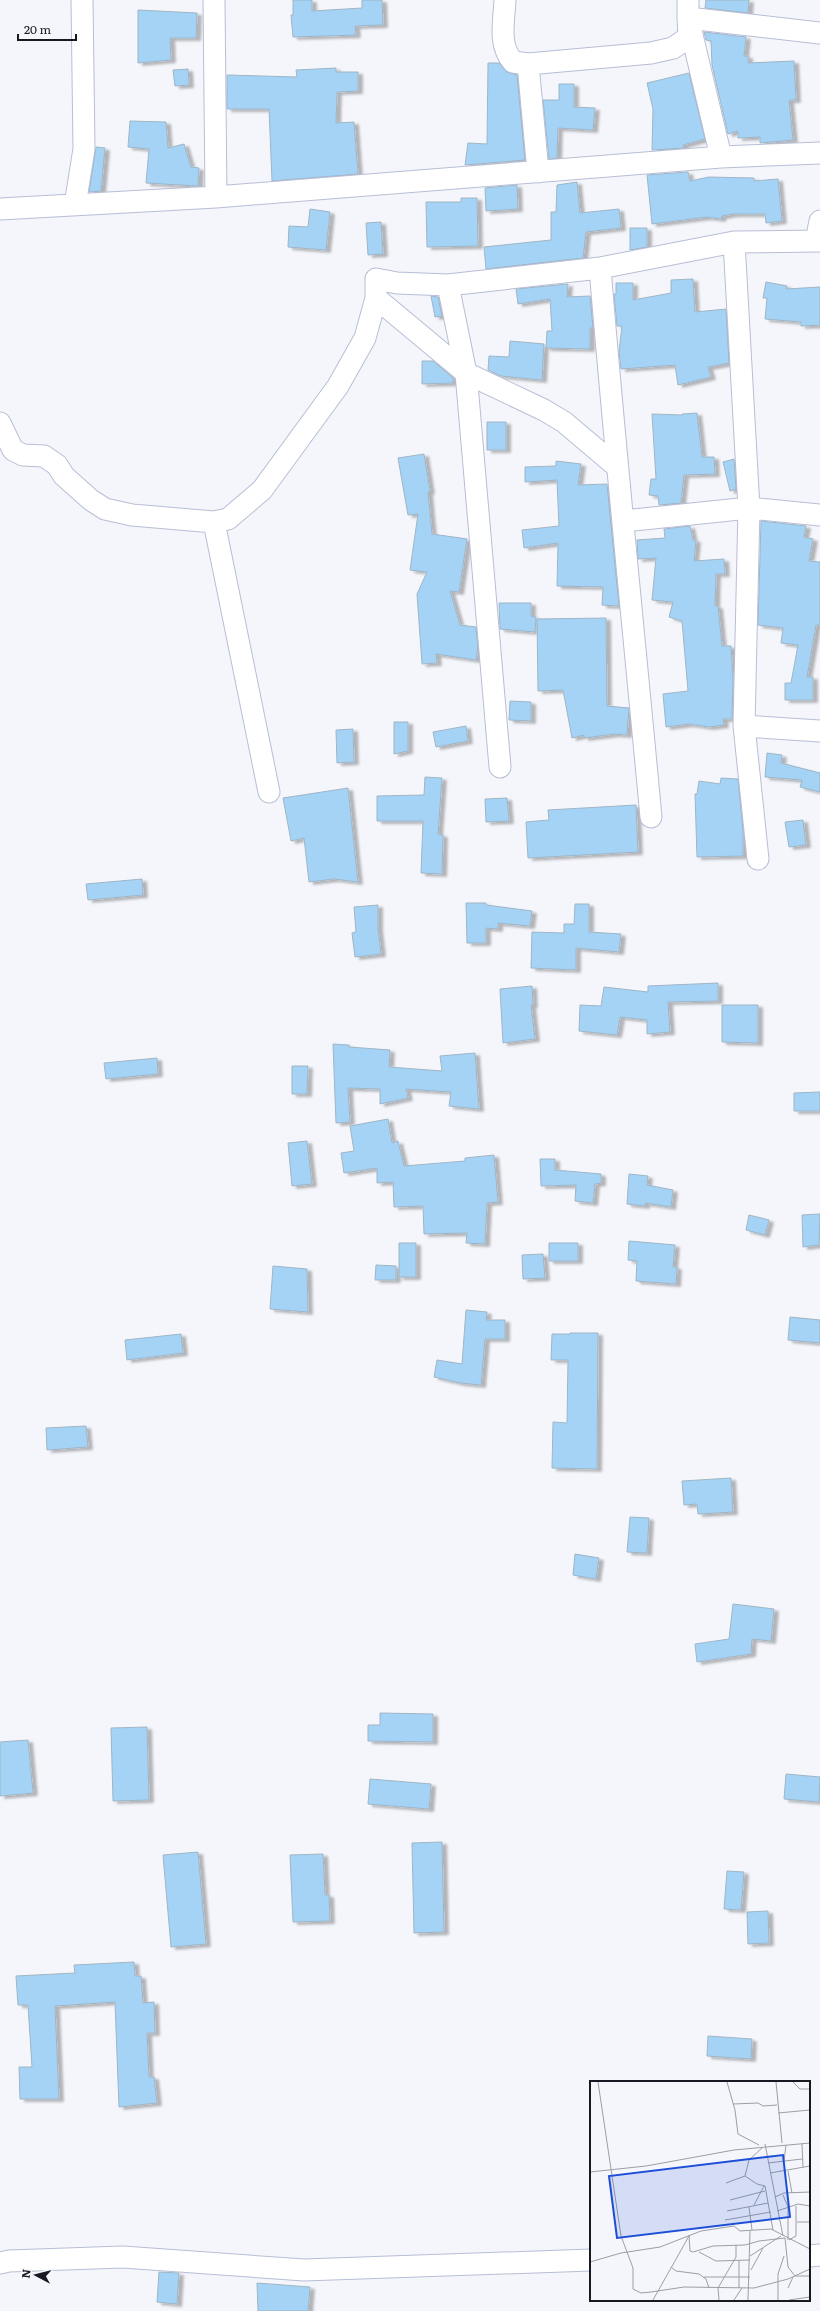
<svg xmlns="http://www.w3.org/2000/svg" width="820" height="2311" font-family="Literata,serif">
<style>
.building{fill:#a5d3f5;stroke:#9eb5c6;filter:url(#shadow)}
.lines{fill:none;stroke-linecap:round;stroke-linejoin:round}
.street-casing{stroke:#b7bed6;stroke-width:23}
.street{stroke:#fff;stroke-width:21}
.inset-road{fill:none;stroke:#9c9ea4;stroke-width:1}
.view{fill:#1d4ed8;fill-opacity:0.15;stroke:#1d4ed8;stroke-width:2}
.inset-edge{fill:none;stroke:#171922;stroke-width:2}
</style>
<defs>
<filter id="shadow"><feDropShadow dx="4.5" dy="2.5" stdDeviation="1" flood-color="#0004"/></filter>
</defs>
<rect width="100%" height="100%" fill="#f5f6fb"/>
<path class="building" d="M293,0H312V11L362,8V0H382L383,25L355,26L356,35L293,37L291,15H293Z
M706,0H749L748,13L705,8Z
M138,10L197,13L196,38H170L171,60L138,63Z
M704,32L746,37L744,56H748V63L794,61L796,100H789L793,140L760,143V137L738,138V131L728,134L712,65L711,41L706,40Z
M488,63H499L507,72L517,75L525,160L465,165L468,143L487,144Z
M336,68V72H358V91L337,92L336,123L354,122L358,174L272,181L269,109H227V75L297,77L296,70Z
M188,69L189,85L175,86L173,70Z
M689,73L705,139L683,145L684,148L652,150L653,109L647,83Z
M559,84H574V107L595,108L593,130L558,128L557,158L549,159L543,100H559Z
M130,121L166,122L168,148L184,144L191,167L199,168L198,186L146,183L149,149L128,147Z
M96,147L105,148L101,191L89,192Z
M688,172L690,181L709,177L754,178V181L778,179L782,221L766,223L765,214H733L722,216L721,219L707,217L652,224L647,175Z
M577,182L580,213L619,209L621,228L586,232L583,258L486,269L484,247L551,240V212H556L557,185Z
M517,185L518,209L486,211L485,188Z
M461,198H477L478,246L427,247L426,202H461Z
M310,209L330,212L326,250L288,247L289,226L308,227Z
M381,222L383,254L368,255L366,223Z
M630,228H647V247L630,250Z
M693,279L695,312L726,309L729,363L708,367L711,377L678,385L675,365L621,369L619,351L622,326H617L614,294H616V283H633V300L671,293V280Z
M766,282L787,286L786,289L820,287V325L801,326V322L765,319L767,298H763Z
M568,284L567,297L590,296L593,328H590V349L546,348L547,331H552L550,299L518,304L516,289Z
M431,296L438,297L442,316L435,317Z
M510,341L544,344L542,380L501,376L488,370L489,356L509,357Z
M422,361H433L453,378V383L422,384Z
M697,413L702,457H714L715,474L684,475L681,503L659,505L658,496L649,495L651,479H656L652,414L682,415V414Z
M487,422H506V450H487Z
M424,454L430,491L428,492L432,534L467,539L459,592L450,591L460,625L476,627L478,647L476,660L436,654L437,663L422,664L417,594L427,572L410,570L418,514L408,515L398,458Z
M734,459L736,489L730,491L723,462Z
M556,461L581,464L578,485L607,484L619,606L602,605L603,587L557,586L558,543L524,548L522,530L559,526L557,480L525,482V467L556,466Z
M761,521L806,526L804,537L813,539L809,561L820,562V625H816L807,677H813V700H785V683H791L798,645L781,643L783,628L758,625Z
M690,526L693,540H696L694,561L724,559L725,574H716L715,606H718L722,646H731L733,679L732,719H723L724,725L709,727L689,724L666,727L663,694L688,691L682,621L669,617L673,602L652,600L656,558L638,559L637,540L665,538L664,529Z
M499,603H531V616L536,617L535,632L500,629Z
M606,618L607,706L629,708L627,735L615,734L584,738V735L572,738L563,690L538,691L537,619Z
M510,701L531,702V721L509,720Z
M394,722H408V751L394,754Z
M466,726L468,741L436,747L433,732Z
M353,729L354,762L337,763L336,730Z
M767,753L782,755L781,763L820,773V792L800,787L802,780L765,777Z
M425,777L442,778L438,834L443,835L442,874L421,873L423,821H377V796L424,795Z
M721,778L738,779L743,831V856L697,857L695,794H697L699,781L720,784Z
M348,788L358,882L334,879L309,882L304,838L291,841L283,798Z
M507,798L509,821L486,822L485,799Z
M636,805L638,852L528,858L526,822L549,820L548,810Z
M803,820L806,845L789,847L785,822Z
M142,879L143,895L88,900L86,884Z
M466,903H486V905L532,911L530,926L498,923V929L486,928V943H467Z
M575,904H589V932L621,934L619,952L576,948V970L531,968L532,932L564,933V924H574Z
M378,905V928L381,954L355,957L352,933L356,932L354,907Z
M718,983V1001L668,1002L670,1032L647,1034V1020L620,1017L617,1035L579,1031L580,1005L601,1006L604,987L648,992V986Z
M532,986L533,1005H531L535,1039L503,1043L500,989Z
M722,1005H758V1043L722,1042Z
M333,1044L349,1045V1047L390,1050L389,1067L442,1071L440,1056L475,1053L479,1109L449,1106L451,1092L406,1089L408,1098L380,1104V1089L348,1088L350,1122L336,1123Z
M157,1058L158,1074L106,1079L104,1063Z
M292,1066H308L307,1094H292Z
M820,1092V1111H794V1093Z
M388,1119L392,1143L398,1141L404,1166L465,1161V1158L494,1155L498,1202L487,1203L485,1244L466,1243L467,1233L424,1234L423,1206L394,1207L393,1182L377,1183V1168L344,1173L341,1153L354,1151L350,1126Z
M307,1141L312,1184L292,1186L288,1143Z
M540,1159H555V1170L601,1174V1183L595,1184L593,1203L575,1201L576,1185L541,1186Z
M629,1174L648,1176L647,1185L673,1190L671,1207L645,1203V1206L627,1204Z
M820,1214L819,1245L803,1247L802,1215Z
M749,1215L769,1220L765,1235L746,1230Z
M629,1241L675,1245L673,1267H677L676,1284L636,1281L637,1261L628,1260Z
M399,1243H416V1277H399Z
M549,1243H578V1261H549Z
M543,1254L545,1278L523,1279L522,1255Z
M376,1265L396,1266V1280H375Z
M273,1266L307,1269L308,1312L270,1309Z
M466,1310L487,1312L486,1320H505V1339H485L481,1385L460,1383L434,1377L437,1360L462,1364Z
M790,1317L820,1320V1343L788,1340Z
M570,1333H598L597,1469L552,1468L553,1422L567,1423L568,1360H551L552,1334H570Z
M181,1334L183,1353L127,1360L125,1340Z
M86,1426L88,1447L47,1450L46,1428Z
M731,1478L733,1512L698,1514L697,1504L684,1505L682,1481Z
M630,1517L649,1518L647,1553L627,1552Z
M575,1554L599,1558L596,1579L573,1575Z
M733,1604L774,1609L771,1641L752,1639L751,1654L697,1662L695,1644L729,1639Z
M380,1713L433,1714V1742L368,1741V1725H380Z
M147,1727L149,1800L113,1801L111,1728Z
M28,1740L33,1793L0,1796V1742Z
M786,1774L820,1777L819,1802L784,1799Z
M370,1779L431,1784L429,1809L368,1804Z
M442,1842L444,1932L414,1933L412,1843Z
M198,1852L206,1944L171,1947L163,1855Z
M323,1854L325,1895H329L330,1921L293,1922L290,1855Z
M727,1871L744,1872L741,1910L724,1909Z
M768,1911L769,1943L748,1944L747,1912Z
M134,1962L135,1976H141L143,2003L154,2002L155,2033H147L149,2077H154L157,2103L119,2107L115,2002L55,2006L59,2099H20L19,2067H32L28,2005H18L16,1976L75,1973L74,1965Z
M708,2036L752,2039L751,2059L707,2056Z
M159,2272L179,2273L177,2304L157,2302Z
M257,2283L310,2287L308,2311H258Z"/>
<g class="lines">
<g class="street-casing">
<path id="street" d="M214,0L216,197
M505,0C504,22 498,45 513,62L528,64L538,172
M688,0V18L721,157
M528,64L651,53L673,48L689,37L688,18L820,33
M75,205L84,149L82,0
M0,209L216,197L721,157L820,153
M816,241L820,221
M734,242L749,508L744,726L758,859
M600,268C615,451 634,634 651,817
M448,285L466,373L500,767
M376,298L466,373L544,410L564,422L616,466
M0,423L13,450L23,455L44,456L57,465L64,476L91,500L105,509L132,515L214,522L228,519L262,490L338,386L365,338L376,298V279L397,283L448,285L600,268L734,242L820,241
M624,521L749,508L820,515
M214,522L269,792
M744,726L820,731
M809,2256L820,2255
M0,2263L9,2261L123,2257L304,2270L591,2260"/>
</g>
<use href="#street" class="street"/>
</g>
<g transform="translate(590 2081)">
<rect width="220" height="220" fill="#f5f6fb"/>
<path class="inset-road" d="M8,1L31,155L43,187V208L51,212L61,211L94,206L164,207L198,198L220,188M137,1L145,29L148,53L169,64M186,1L192,62M203,1L210,8H220M143,23L168,22L173,25L187,24M188,32L220,29M175,63L193,155M212,63L213,86M173,66L159,79L155,95L167,103L175,105L183,149M194,80L196,64M178,82L212,78M198,90L202,112M0,91L56,85L144,69L220,62M180,92L220,85M136,102L155,95M193,114L198,126V159M185,116L194,112L220,111M140,119L175,110M164,124L174,105M159,126L162,149M137,130L178,122M187,130L208,123L220,125M135,139L181,131M207,141H220M99,154L100,170L103,171L123,165L155,164L169,160L195,157L198,186L205,195H220M199,159L206,155V125M109,171L126,180L160,179M160,175L191,155M149,180V207M0,181L31,172L70,166L111,150L144,145L150,150L181,148L220,168M81,186L86,190L109,193L116,198L119,207M161,189L173,167M114,196H160M198,207L203,196M63,219L99,155M129,219L128,207L146,176V164M144,219L152,207M158,219L160,150M188,219V193L194,175M199,219L220,216"/>
<path class="view" d="M193,74L200,136L27,157L19,95Z"/>
<rect width="220" height="220" class="inset-edge"/>
</g>
<g transform="translate(36 2275) rotate(277)" stroke="#f5f6fb" stroke-width="3" paint-order="stroke">
<path d="M0-3L7 15L0 10L-7 15Z" fill="#171922"/>
<text y="-6" font-size="11" font-weight="bold" text-anchor="middle" fill="#171922">N</text>
</g>
<path d="M18 34v6h58v-6" fill="none" stroke="#171922" stroke-width="2"/>
<text x="24" y="34" font-size="12" fill="#171922" stroke="#f5f6fb" stroke-width="3" paint-order="stroke">20 m</text>
</svg>
